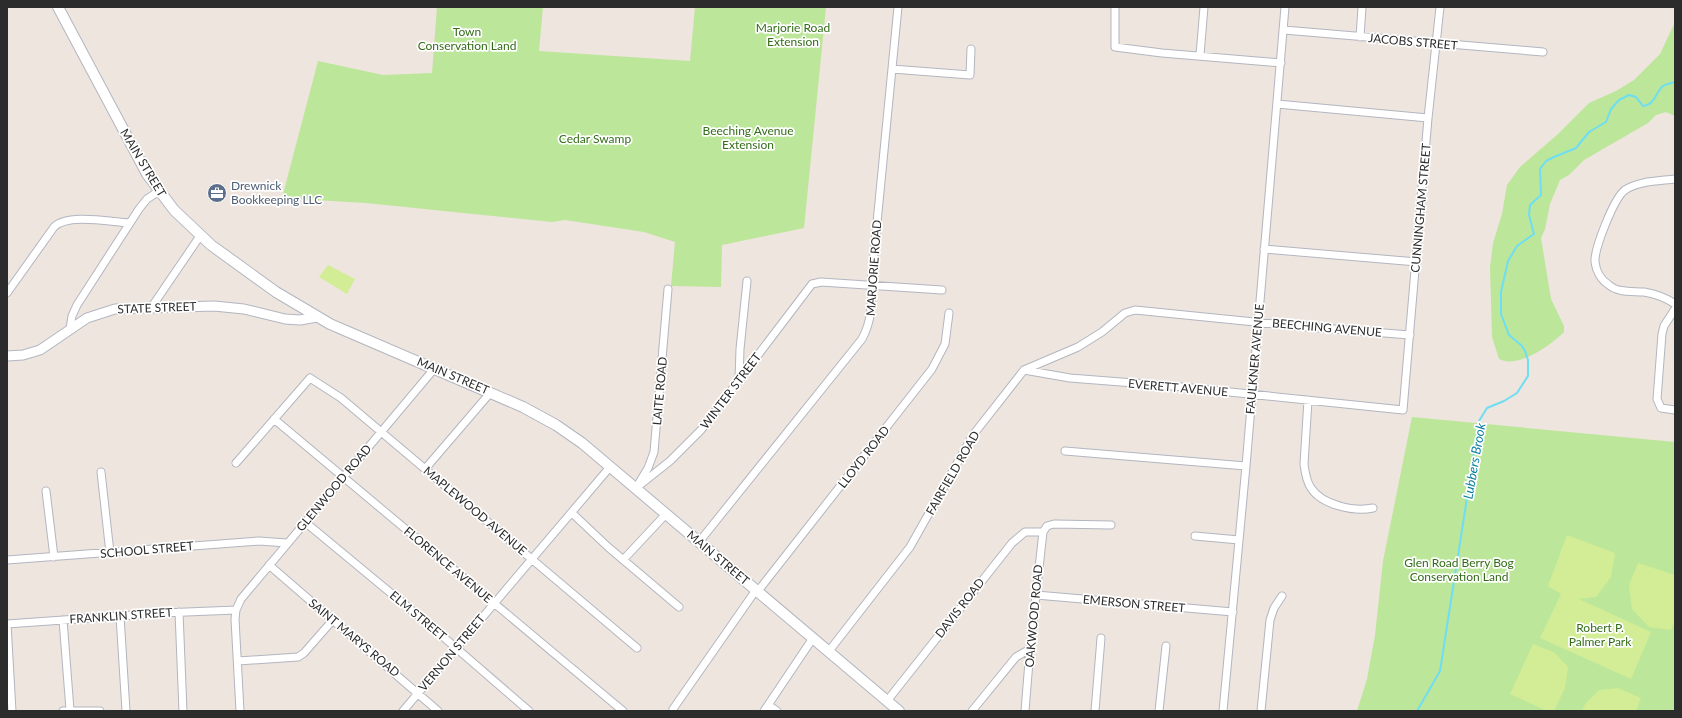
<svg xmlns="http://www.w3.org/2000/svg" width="1682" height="718" font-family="Lato,sans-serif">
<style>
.green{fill:#bce699}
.pitch{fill:#d2ed95}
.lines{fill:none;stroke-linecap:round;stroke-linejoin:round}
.stream{stroke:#6edef3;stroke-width:2}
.minor-casing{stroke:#b2b6c0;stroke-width:9}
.tertiary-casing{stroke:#b2b6c0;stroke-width:11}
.secondary-casing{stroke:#b2b6c0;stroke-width:12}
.minor{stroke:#fff;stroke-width:7}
.tertiary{stroke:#fff;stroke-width:9}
.secondary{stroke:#fff;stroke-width:10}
.labels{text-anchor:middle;stroke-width:3.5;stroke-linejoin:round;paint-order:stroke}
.park-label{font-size:12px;fill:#336d18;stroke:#fff}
.street-label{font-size:12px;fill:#2c2c2c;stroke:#fff}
.service-label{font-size:12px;fill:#4e5e75;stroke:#fff;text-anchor:start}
.water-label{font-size:13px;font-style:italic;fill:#097fa3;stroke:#fff}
</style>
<rect width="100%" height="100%" fill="#eee5de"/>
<path class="green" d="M437,7H543L539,51L690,61L695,7H826L804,228L722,245L721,287L671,286L675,242L644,232L565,220L552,222L366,203L282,198L318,61L383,75L432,73Z
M1675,22V116L1666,112L1656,115L1648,123L1584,160L1569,175L1560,180L1550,204L1545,229L1541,238L1551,299L1564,326V332C1550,346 1517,369 1499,359L1492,337L1490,267L1493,243L1502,214L1507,185L1520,167L1558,134L1589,103L1616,91L1634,80L1660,54Z
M1412,417L1675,442V707L1673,711H1357L1367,679L1375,635L1383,561Z"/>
<path class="pitch" d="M328,265L355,279L347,294L319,277Z
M1567,535L1615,553L1611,577L1596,597L1579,599L1651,632L1631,679L1540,638L1561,594L1548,586Z
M1638,563L1675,575V619L1671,630L1649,627L1632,609L1629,585Z
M1533,644L1554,652L1568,667L1565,688L1554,711H1547L1510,694Z
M1618,688L1641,698L1636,711H1582L1585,704L1599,690Z"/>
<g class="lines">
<path class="stream" d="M1417,711L1440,671L1479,421L1487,408L1504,401L1517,393L1528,376V360L1525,351L1522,346L1509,335L1501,314V292L1508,261L1517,246L1534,234L1529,215L1530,205L1541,195L1540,169L1546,161L1554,157L1576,148L1589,132L1606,122L1611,109L1619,100L1629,95L1636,97L1643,106C1655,105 1655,93 1663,86C1666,84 1671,83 1675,82"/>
<g class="minor-casing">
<path id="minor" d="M1115,7V47L1162,53L1281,63
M1284,30L1543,52
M1360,37L1362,7
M1200,55L1204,7
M892,69L970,75L971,49
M1277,104L1428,118
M1675,179C1659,181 1638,181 1625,190C1614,198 1594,249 1595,262C1596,271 1601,280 1609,285C1618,293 1632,291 1644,292C1656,294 1665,297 1675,304
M1264,249L1417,262
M7,293L54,227C68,213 110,222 129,223
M151,308L200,236
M1675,309L1664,326L1662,334L1657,399L1661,408L1675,410
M70,329L72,316L77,305L139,209L147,199L159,191
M1024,370L1070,378L1172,386L1403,410L1428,118L1440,7
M739,379L740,349L747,281
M1308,400L1304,464C1305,472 1306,481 1311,488C1322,505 1354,512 1373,508
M274,419L623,711
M1065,451L1246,466
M236,463L310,378L341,398L637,648
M425,469L491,392
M101,472L110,553
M639,483L648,468L654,452L668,289
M636,488L670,461L701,430L812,284L821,282L942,290
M46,491L54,557
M572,513L608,547L679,607
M305,522L433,628L529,711
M1195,536L1239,540
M699,542L862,339C872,320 872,305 871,284L898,7
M7,560L259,541L287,543
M623,560L666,514
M269,565L438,711
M758,591L932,369L945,344L949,313
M1036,595L1233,612
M179,612L183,711
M120,616L126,711
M63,620L70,710
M7,624L162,613L236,610
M7,624L12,711
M829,651L910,547L973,435L1024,370L1078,347L1102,332L1125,313L1135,310L1295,326L1410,335
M238,661L298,657L304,653L332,621
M887,701L1012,543L1025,532H1043
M768,705L777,711
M673,709L756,590
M63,711H100
M240,711L235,619L236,610L241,599L434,369
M403,711L610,467
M764,711L813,638
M972,711L1016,657L1030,649
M1025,711L1030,649L1043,532L1047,526L1054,524L1111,525
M1095,711L1101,638
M1159,711L1166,646
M1223,711L1246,466L1285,7
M1261,711L1270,620L1274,608L1282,596"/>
</g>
<g class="tertiary-casing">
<path id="tertiary" d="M7,356L23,355L40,350L87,318L115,309L214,306L244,309L285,319L300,320L317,317"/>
</g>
<g class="secondary-casing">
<path id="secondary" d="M58,7L147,174L174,210L211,245L276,292L330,324L523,407L556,425L582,443L899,711"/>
</g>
<use href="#minor" class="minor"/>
<use href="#tertiary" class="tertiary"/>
<use href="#secondary" class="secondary"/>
</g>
<defs>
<g id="office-disc" transform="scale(1)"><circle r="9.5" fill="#5c6f8a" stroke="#fff"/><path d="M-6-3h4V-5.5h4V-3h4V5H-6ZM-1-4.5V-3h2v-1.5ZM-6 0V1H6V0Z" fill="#fff"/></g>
</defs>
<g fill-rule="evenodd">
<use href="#office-disc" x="217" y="193"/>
</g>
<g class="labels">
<g class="park-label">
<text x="793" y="32">Marjorie Road<tspan x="793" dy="14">Extension</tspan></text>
<text x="467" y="36">Town<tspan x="467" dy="14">Conservation Land</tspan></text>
<text x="748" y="135">Beeching Avenue<tspan x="748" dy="14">Extension</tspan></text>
<text x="595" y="143">Cedar Swamp</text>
<text x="1459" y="567">Glen Road Berry Bog<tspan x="1459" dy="14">Conservation Land</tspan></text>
<text x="1600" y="632">Robert P.<tspan x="1600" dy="14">Palmer Park</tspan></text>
</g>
<g class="street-label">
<text transform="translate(1413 42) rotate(5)" y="4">JACOBS STREET</text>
<text transform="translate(143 163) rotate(59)" y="4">MAIN STREET</text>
<text transform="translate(1421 208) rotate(-85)" y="4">CUNNINGHAM STREET</text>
<text transform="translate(874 268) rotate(-86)" y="4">MARJORIE ROAD</text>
<text transform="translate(157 308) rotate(-2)" y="4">STATE STREET</text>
<text transform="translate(1327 328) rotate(5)" y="4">BEECHING AVENUE</text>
<text transform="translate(1255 359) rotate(-85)" y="4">FAULKNER AVENUE</text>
<text transform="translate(453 376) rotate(23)" y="4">MAIN STREET</text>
<text transform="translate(1178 388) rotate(5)" y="4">EVERETT AVENUE</text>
<text transform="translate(660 391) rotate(-85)" y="4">LAITE ROAD</text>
<text transform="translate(731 391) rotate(-53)" y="4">WINTER STREET</text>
<text transform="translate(864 457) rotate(-52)" y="4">LLOYD ROAD</text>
<text transform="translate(953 473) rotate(-60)" y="4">FAIRFIELD ROAD</text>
<text transform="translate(334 488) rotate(-50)" y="4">GLENWOOD ROAD</text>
<text transform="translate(475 511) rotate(40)" y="4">MAPLEWOOD AVENUE</text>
<text transform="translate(147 550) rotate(-5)" y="4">SCHOOL STREET</text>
<text transform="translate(718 558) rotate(40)" y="4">MAIN STREET</text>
<text transform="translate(448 565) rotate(40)" y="4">FLORENCE AVENUE</text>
<text transform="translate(1134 604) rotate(5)" y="4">EMERSON STREET</text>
<text transform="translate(960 608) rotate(-52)" y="4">DAVIS ROAD</text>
<text transform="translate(121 616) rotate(-4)" y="4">FRANKLIN STREET</text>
<text transform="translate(418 616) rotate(40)" y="4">ELM STREET</text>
<text transform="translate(1034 616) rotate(-85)" y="4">OAKWOOD ROAD</text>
<text transform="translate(354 638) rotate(40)" y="4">SAINT MARYS ROAD</text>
<text transform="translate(452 653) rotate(-50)" y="4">VERNON STREET</text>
</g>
<g class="service-label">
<text x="231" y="190">Drewnick<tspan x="231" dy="14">Bookkeeping LLC</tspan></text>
</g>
<g class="water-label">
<text transform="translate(1474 461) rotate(-80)" y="5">Lubbers Brook</text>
</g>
</g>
<rect width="1682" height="718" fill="none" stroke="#2c2c2c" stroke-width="16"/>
</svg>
